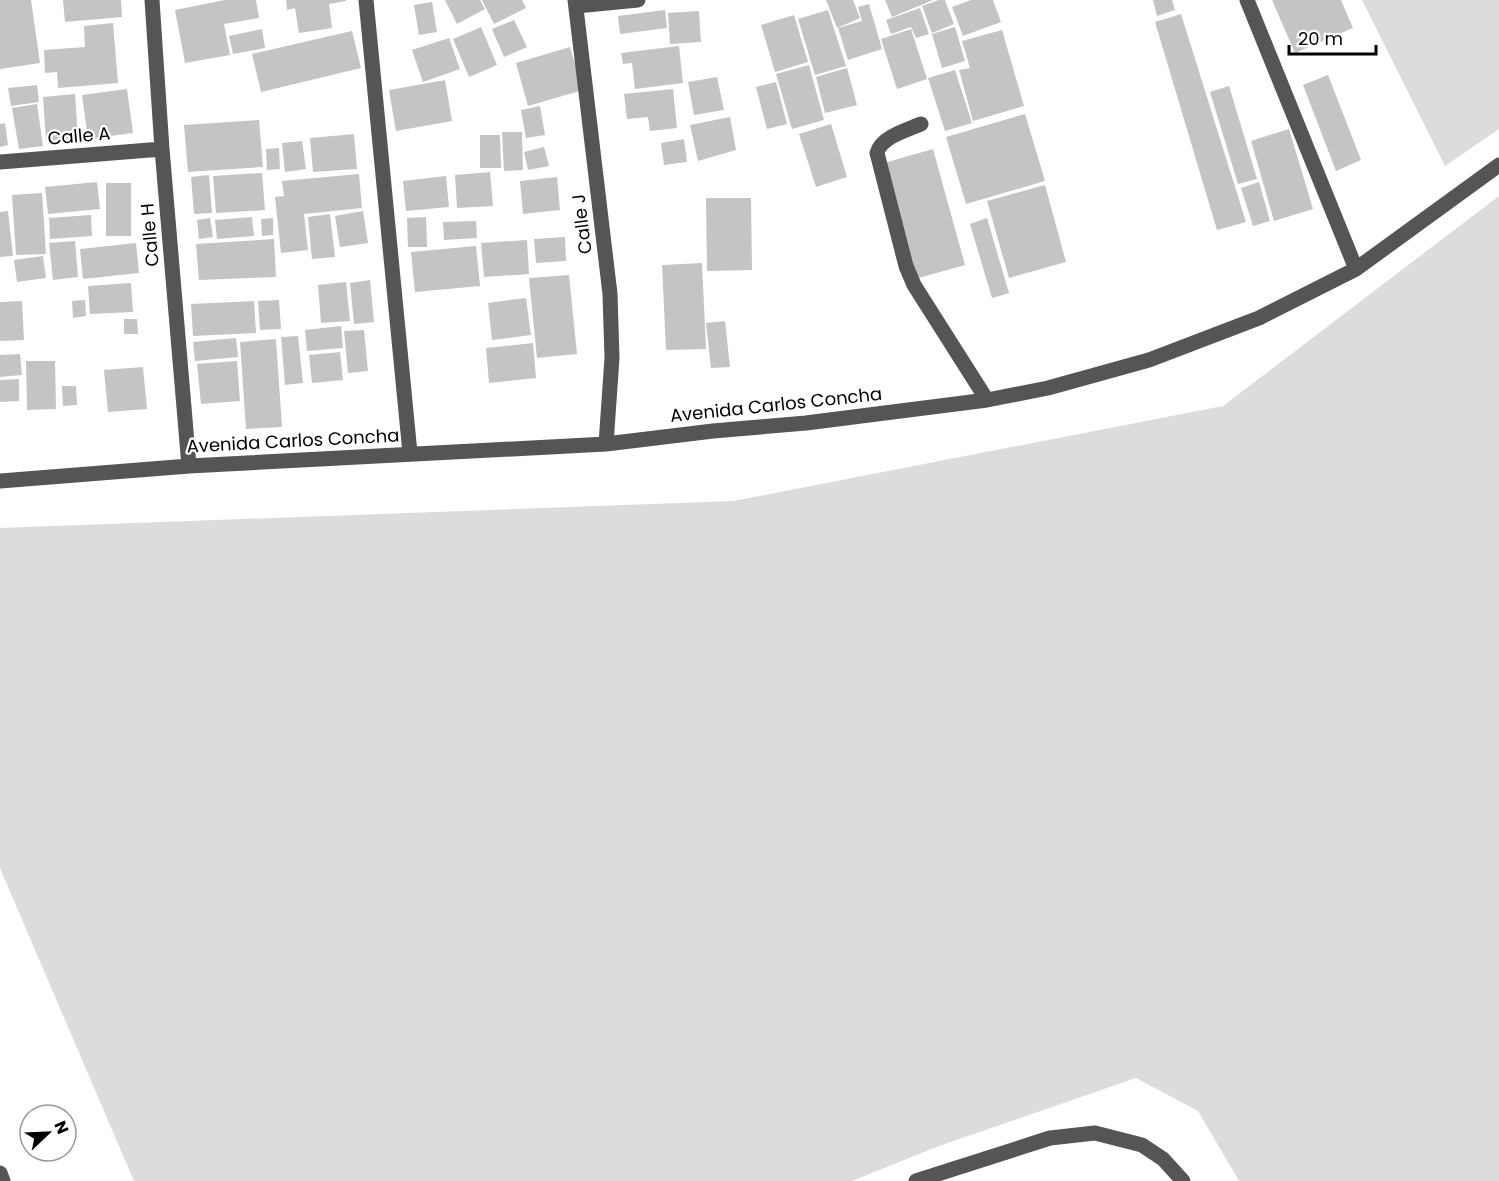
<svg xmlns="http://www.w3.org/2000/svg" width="1499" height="1181" font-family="Poppins,sans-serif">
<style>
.green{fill:#dcdcdc}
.building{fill:#c4c4c4}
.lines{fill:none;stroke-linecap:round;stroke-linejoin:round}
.minor{stroke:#555;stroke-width:15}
.labels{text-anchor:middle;stroke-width:4.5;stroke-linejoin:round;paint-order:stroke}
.street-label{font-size:18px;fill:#000;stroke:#fff}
</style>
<rect width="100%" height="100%" fill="#fff"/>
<path class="green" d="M1362,0H1499V129L1445,166Z
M1499,196V1181H1239L1198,1111L1136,1078L939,1146L852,1181H134L0,868V528L733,501L1223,406Z"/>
<path class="building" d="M0,0H31L40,63L0,69Z
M63,0H121L122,17L65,22Z
M225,0H256L259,18L224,24L230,55L185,63L175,10Z
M286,0H346V1L329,4L332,28L299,33L295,8L287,10Z
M445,0H480L485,9L457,24Z
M482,0H522L526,8L494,24Z
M826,0H853L860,18L837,28Z
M885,0H933L892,17Z
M939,0H945L954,24L932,33L922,6Z
M971,0H993L1001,22L963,36L952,7Z
M1153,0H1172L1175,10L1157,16Z
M1272,0H1341L1353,28L1295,53Z
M432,2L437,32L419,35L414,5Z
M869,4L882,49L848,60L838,28L862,21L858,7Z
M920,8L929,34L916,38L911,27L891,34L886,20Z
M665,10L667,28L620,34L618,16Z
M828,10L846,66L815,75L798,19Z
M699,11L701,42L670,44L668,13Z
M1181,14L1246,222L1217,230L1155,22Z
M794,15L808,62L775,72L761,25Z
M514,20L527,47L504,57L492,29Z
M113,23L118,83L58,88L57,72L45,73L44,50L85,47L84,26Z
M481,27L497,65L469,77L453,39Z
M955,27L965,61L942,68L932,34Z
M262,29L265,48L233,54L229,36Z
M911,29L927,79L897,89L881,39Z
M1002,30L1024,106L973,121L959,70L970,68L962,41Z
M352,31L361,68L261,92L252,54Z
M449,38L460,69L423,82L412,50Z
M679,46L683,83L635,89L632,63L623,64L621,53Z
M570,47L583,90L528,106L516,63Z
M809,65L824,120L792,129L776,74Z
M847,68L857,105L825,113L816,77Z
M955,70L972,123L945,131L928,78Z
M1328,75L1361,160L1336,171L1303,85Z
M717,77L724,110L694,115L688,82Z
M445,80L452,121L396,131L389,90Z
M776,82L787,124L767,129L756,87Z
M37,85L39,102L11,106L8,88Z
M1229,86L1257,179L1238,184L1210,92Z
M127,89L133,133L88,139L82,95Z
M673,89L677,128L650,131L648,117L627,119L624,94Z
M75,94L78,138L46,141L43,97Z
M37,104L43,146L19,149L12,108Z
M540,106L545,135L526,138L521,110Z
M1025,114L1045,181L966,204L946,137Z
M730,117L736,150L698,161L690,125Z
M259,120L263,167L188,172L184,125Z
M5,123L8,145L0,147V124Z
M831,124L847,177L816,187L799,134Z
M1289,129L1313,209L1274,221L1251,141Z
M502,132H522L523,170L504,171Z
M354,134L357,169L313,172L310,138Z
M480,135H500L501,168H480Z
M684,139L687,162L664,165L661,143Z
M302,141L306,169L285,172L282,143Z
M544,147L549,166L528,170L524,152Z
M279,148L280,169L267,170L266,149Z
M933,149L965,265L915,279L884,163Z
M490,172L493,206L457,208L455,175Z
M262,173L265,210L216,213L213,176Z
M359,174L362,208L304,214L308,250L281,253L275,197L284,196L282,181Z
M209,175L212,213L194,214L191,177Z
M446,176L449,207L406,211L403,181Z
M557,177L560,210L523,214L520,181Z
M97,182L100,209L48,214L45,187Z
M1259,182L1270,221L1253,226L1241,188Z
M106,183H131V236H106Z
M1045,185L1066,262L1009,278L987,201Z
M42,193L46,254L16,255L12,195Z
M706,198H751L752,270L707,271Z
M8,211L13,256L0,257V212Z
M363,211L368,243L340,247L335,216Z
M330,214L335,257L312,259L308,217Z
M91,215L92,236L50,239L49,218Z
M252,217L254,236L217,239L215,220Z
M426,217L427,247H408L407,218Z
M210,218L213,237L199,239L197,220Z
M273,218V235L262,236L261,219Z
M987,218L1009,293L992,298L970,224Z
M476,221L477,238L444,240L443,222Z
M565,237L566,261L536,263L534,239Z
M274,239L276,277L199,280L196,244Z
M527,240L529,274L484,277L481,243Z
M75,241L78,277L53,280L49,243Z
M136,243L139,273L83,279L80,249Z
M476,246L480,286L415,292L411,252Z
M43,256L46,278L17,282L14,260Z
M702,263L706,349L666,350L662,265Z
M569,275L577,354L537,358L529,278Z
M370,280L374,322L354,324L350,283Z
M346,282L350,321L321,323L318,285Z
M131,283L133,312L90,314L88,286Z
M526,298L531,335L492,340L488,303Z
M85,300L86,316L73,318L72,301Z
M279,300L281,329L260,330L258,301Z
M22,301L24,340L0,341V302Z
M254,301L256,333L193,336L191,304Z
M124,319H137L138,334H124Z
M725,321L730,367L711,368L706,323Z
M341,326L343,348L307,351L305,330Z
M364,330L368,371L348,373L344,331Z
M298,336L303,383L285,385L281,337Z
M236,338L238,357L195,361L193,342Z
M276,339L282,427L246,429L240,342Z
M533,343L536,378L489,383L486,348Z
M340,352L343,380L312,383L309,355Z
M20,354L22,375L0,377V355Z
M26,361H55L56,409L27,410Z
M237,361L240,401L201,404L197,364Z
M143,367L147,409L108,412L104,370Z
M19,379V401L0,402V380Z
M62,386H76L77,405L63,406Z"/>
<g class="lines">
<path class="minor" d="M152,0L162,149L189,466
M366,0L410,453
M575,0L610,294L612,358L606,444
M1247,0L1356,269
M576,6L638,0
M921,124C907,130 881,137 877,153L906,266L914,285L987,400
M0,162L162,149
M0,481L189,466L606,444L713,431L806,423L987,400L1048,388L1149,360L1259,318L1356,269L1499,165
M0,1173L3,1181
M916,1181L1050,1138L1095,1133L1142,1145L1163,1159L1183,1181"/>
</g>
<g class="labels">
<g class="street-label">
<text transform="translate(79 136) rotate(-5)" y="6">Calle A</text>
<text transform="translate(582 224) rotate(-97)" y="6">Calle J</text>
<text transform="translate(150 235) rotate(-95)" y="6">Calle H</text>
<text transform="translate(776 405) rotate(-6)" y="6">Avenida Carlos Concha</text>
<text transform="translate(293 441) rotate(-3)" y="6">Avenida Carlos Concha</text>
</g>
</g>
<g transform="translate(48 1133) rotate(67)"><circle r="28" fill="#ffffff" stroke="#999999" stroke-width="1.5"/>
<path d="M0-4.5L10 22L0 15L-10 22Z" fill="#000000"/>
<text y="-9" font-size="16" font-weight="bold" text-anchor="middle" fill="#000000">N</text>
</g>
<path d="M1289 45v9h87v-9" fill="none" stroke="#000000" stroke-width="3"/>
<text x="1298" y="45" font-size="18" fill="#000000" stroke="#ffffff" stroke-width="4.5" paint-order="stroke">20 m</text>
</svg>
